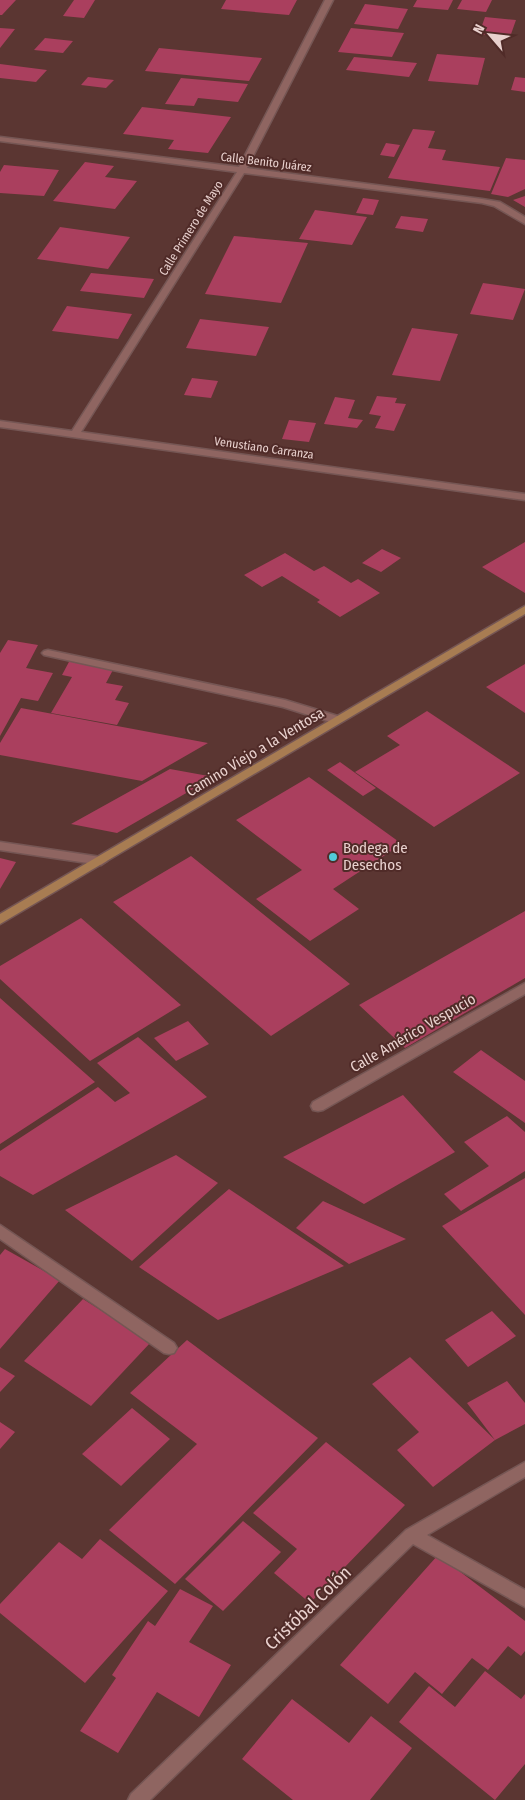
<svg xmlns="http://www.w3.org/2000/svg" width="525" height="1800" font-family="'Fira Sans Condensed',sans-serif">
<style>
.building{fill:#aa3f5e}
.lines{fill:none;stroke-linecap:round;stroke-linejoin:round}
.service-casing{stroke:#755654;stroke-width:3}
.minor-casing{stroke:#755654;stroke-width:3}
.secondary-casing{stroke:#755654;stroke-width:3}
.service{fill:#8f6561;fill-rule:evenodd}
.minor{fill:#8f6561;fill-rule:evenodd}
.secondary{fill:#a87c52;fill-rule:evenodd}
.poi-dot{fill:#52cbd9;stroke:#502b28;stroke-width:2}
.labels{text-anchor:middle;stroke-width:4;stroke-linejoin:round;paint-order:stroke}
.far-street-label{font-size:12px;fill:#e9d1ce;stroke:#502b28}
.street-label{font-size:15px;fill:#e9d1ce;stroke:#502b28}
.poi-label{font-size:15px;fill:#e9d1ce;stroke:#502b28;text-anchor:start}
.near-street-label{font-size:18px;fill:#e9d1ce;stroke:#502b28}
</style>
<rect width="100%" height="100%" fill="#5b3632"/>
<path class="building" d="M0,0H16L2,15H0Z
M74,0H95L84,18L63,16Z
M226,0H297L289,15L221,9Z
M417,0H453L448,10L413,7Z
M462,0H492L486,12L457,9Z
M365,4L408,9L398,29L354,24Z
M485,17L516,20L510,37L479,34Z
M0,28L15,29L0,48Z
M351,28L404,33L392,57L338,52Z
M45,38L73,41L63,53L34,50Z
M159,48L262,58L249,81L145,71Z
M437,54L485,58L478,85L428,81Z
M354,57L417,63L409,77L346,70Z
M0,64L47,70L36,82L0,78Z
M88,77L114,80L106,88L81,85Z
M515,77L525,78V92L511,90Z
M181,78L248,84L238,102L198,98L194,106L165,104Z
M142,107L231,117L208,153L168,149L174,140L123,134Z
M413,129L435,131L428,148L446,150L442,160L500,167L490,191L388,178Z
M386,143L400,145L394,157L380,155Z
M506,158L525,160V189L508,197L491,194Z
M85,162L114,166L105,177L137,181L115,209L53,201Z
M4,165L59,170L44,196L0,193V172Z
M525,196V207L513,200Z
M363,198L379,200L373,215L356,213Z
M315,210L367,217L352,245L299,239Z
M401,216L428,219L423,232L395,228Z
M60,227L130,237L108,269L37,259Z
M234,236L308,243L281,303L205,294Z
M91,273L154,279L144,298L80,291Z
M483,283L525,289L513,320L470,314Z
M67,306L132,314L118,339L52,331Z
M200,319L269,327L256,356L186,348Z
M412,328L458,334L440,381L392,375Z
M192,378L218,381L211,398L184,395Z
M377,396L397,398L395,403L406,404L394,431L375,428L381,416L369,414Z
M335,397L355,400L348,418L363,420L357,428L324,424Z
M289,420L316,423L309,442L282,439Z
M525,542V593L482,567Z
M382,549L401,558L381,572L362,563Z
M285,553L314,571L324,566L351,583L358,579L380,593L340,617L317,602L320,600L282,576L262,587L244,575Z
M8,640L38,645L26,668L53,673L38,701L21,698L0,736V653Z
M70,660L114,668L106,683L123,686L115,700L129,703L117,725L51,713L72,677L62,675Z
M525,664V713L486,687Z
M21,708L208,743L142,781L0,755V743Z
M427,711L520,773L434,827L355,772L400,745L387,736Z
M340,762L376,788L363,796L327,770Z
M170,769L214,777L117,833L71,824Z
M309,777L402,844L333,889L359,909L310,941L256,899L302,870L236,820Z
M191,856L350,984L271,1036L113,902Z
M0,858L16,862L0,889Z
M525,911V978L405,1048L359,1005Z
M81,918L181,1005L90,1061L0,979V966Z
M0,998L95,1082L0,1144Z
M188,1021L209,1044L176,1061L154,1038Z
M138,1037L207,1097L33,1195L0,1176V1151L98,1087L115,1102L130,1093L97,1063Z
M481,1050L525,1081V1123L453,1072Z
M403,1095L455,1152L364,1204L283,1157Z
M507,1116L525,1132V1171L461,1211L444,1194L489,1166L464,1142Z
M176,1155L218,1183L132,1261L65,1210Z
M525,1178V1315L442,1226Z
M229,1189L344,1266L218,1320L139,1267Z
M323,1201L406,1239L349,1264L296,1228Z
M5,1249L60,1280L0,1349V1255Z
M83,1299L151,1342L91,1406L24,1361Z
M492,1311L516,1336L468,1367L445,1340Z
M187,1340L318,1438L175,1584L109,1530L197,1444L130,1393Z
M410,1357L495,1440L467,1403L507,1381L525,1403V1424L495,1440L433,1487L397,1450L419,1432L372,1384Z
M0,1367L15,1376L0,1392Z
M132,1408L170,1439L121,1486L82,1454Z
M0,1422L15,1432L0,1449Z
M326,1442L405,1505L310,1603L274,1573L297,1549L253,1513Z
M243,1521L281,1552L223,1611L185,1579Z
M100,1539L168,1591L85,1683L0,1613V1604L59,1542L82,1559Z
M438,1555L525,1621V1651L521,1656L508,1646L488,1670L472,1658L442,1694L415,1672L388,1704L340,1665Z
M180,1589L213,1606L189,1642L231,1665L199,1717L157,1692L118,1753L80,1731L116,1678L112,1675L148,1621L155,1626Z
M485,1671L521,1699L525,1694V1764L495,1800L399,1722L429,1686L455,1707Z
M292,1699L349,1743L371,1716L412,1748L370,1800H293L242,1759Z"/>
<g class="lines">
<g class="service-casing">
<path id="service" d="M48,650L285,700L341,717L343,720L337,724L283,707L44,655L42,653L44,651Z"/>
</g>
<g class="minor-casing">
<path id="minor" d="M325,0H333L247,168L482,199L500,202L525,217V224L494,206L482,203L244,173L81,432L525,494V500L0,427V421L72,431L237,172L0,141V137L239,167Z
M0,842L101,857L107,861L101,865L0,850Z
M525,983V994L323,1110L318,1111L313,1110L311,1106L313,1102Z
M0,1225L174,1343L177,1348L174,1353L169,1354L164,1353L0,1239Z
M525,1462V1477L427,1535L525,1590V1607L413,1544L150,1800H128L131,1794L406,1530Z"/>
</g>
<g class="secondary-casing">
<path id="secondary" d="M525,606V614L0,924V914Z"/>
</g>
<use href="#service" class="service"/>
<use href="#minor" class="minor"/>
<use href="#secondary" class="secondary"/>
</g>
<circle class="poi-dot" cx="333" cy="857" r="5"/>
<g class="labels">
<g class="far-street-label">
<text transform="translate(266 162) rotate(7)" y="4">Calle Benito Juárez</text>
<text transform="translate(191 228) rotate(-58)" y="4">Calle Primero de Mayo</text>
<text transform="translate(264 448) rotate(8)" y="4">Venustiano Carranza</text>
</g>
<g class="street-label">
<text transform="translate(255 752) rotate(-31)" y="5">Camino Viejo a la Ventosa</text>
<text transform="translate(413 1033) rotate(-30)" y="5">Calle Américo Vespucio</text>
</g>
<g class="poi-label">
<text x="343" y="853">Bodega de<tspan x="343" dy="17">Desechos</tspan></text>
</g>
<g class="near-street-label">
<text transform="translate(308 1608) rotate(-44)" y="6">Cristóbal Colón</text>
</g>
</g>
<g transform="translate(490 35) rotate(298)" stroke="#502b28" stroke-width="4" paint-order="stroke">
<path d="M0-4L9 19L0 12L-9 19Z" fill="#e9d1ce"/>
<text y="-8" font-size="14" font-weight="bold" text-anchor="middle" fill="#e9d1ce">N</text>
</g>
</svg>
